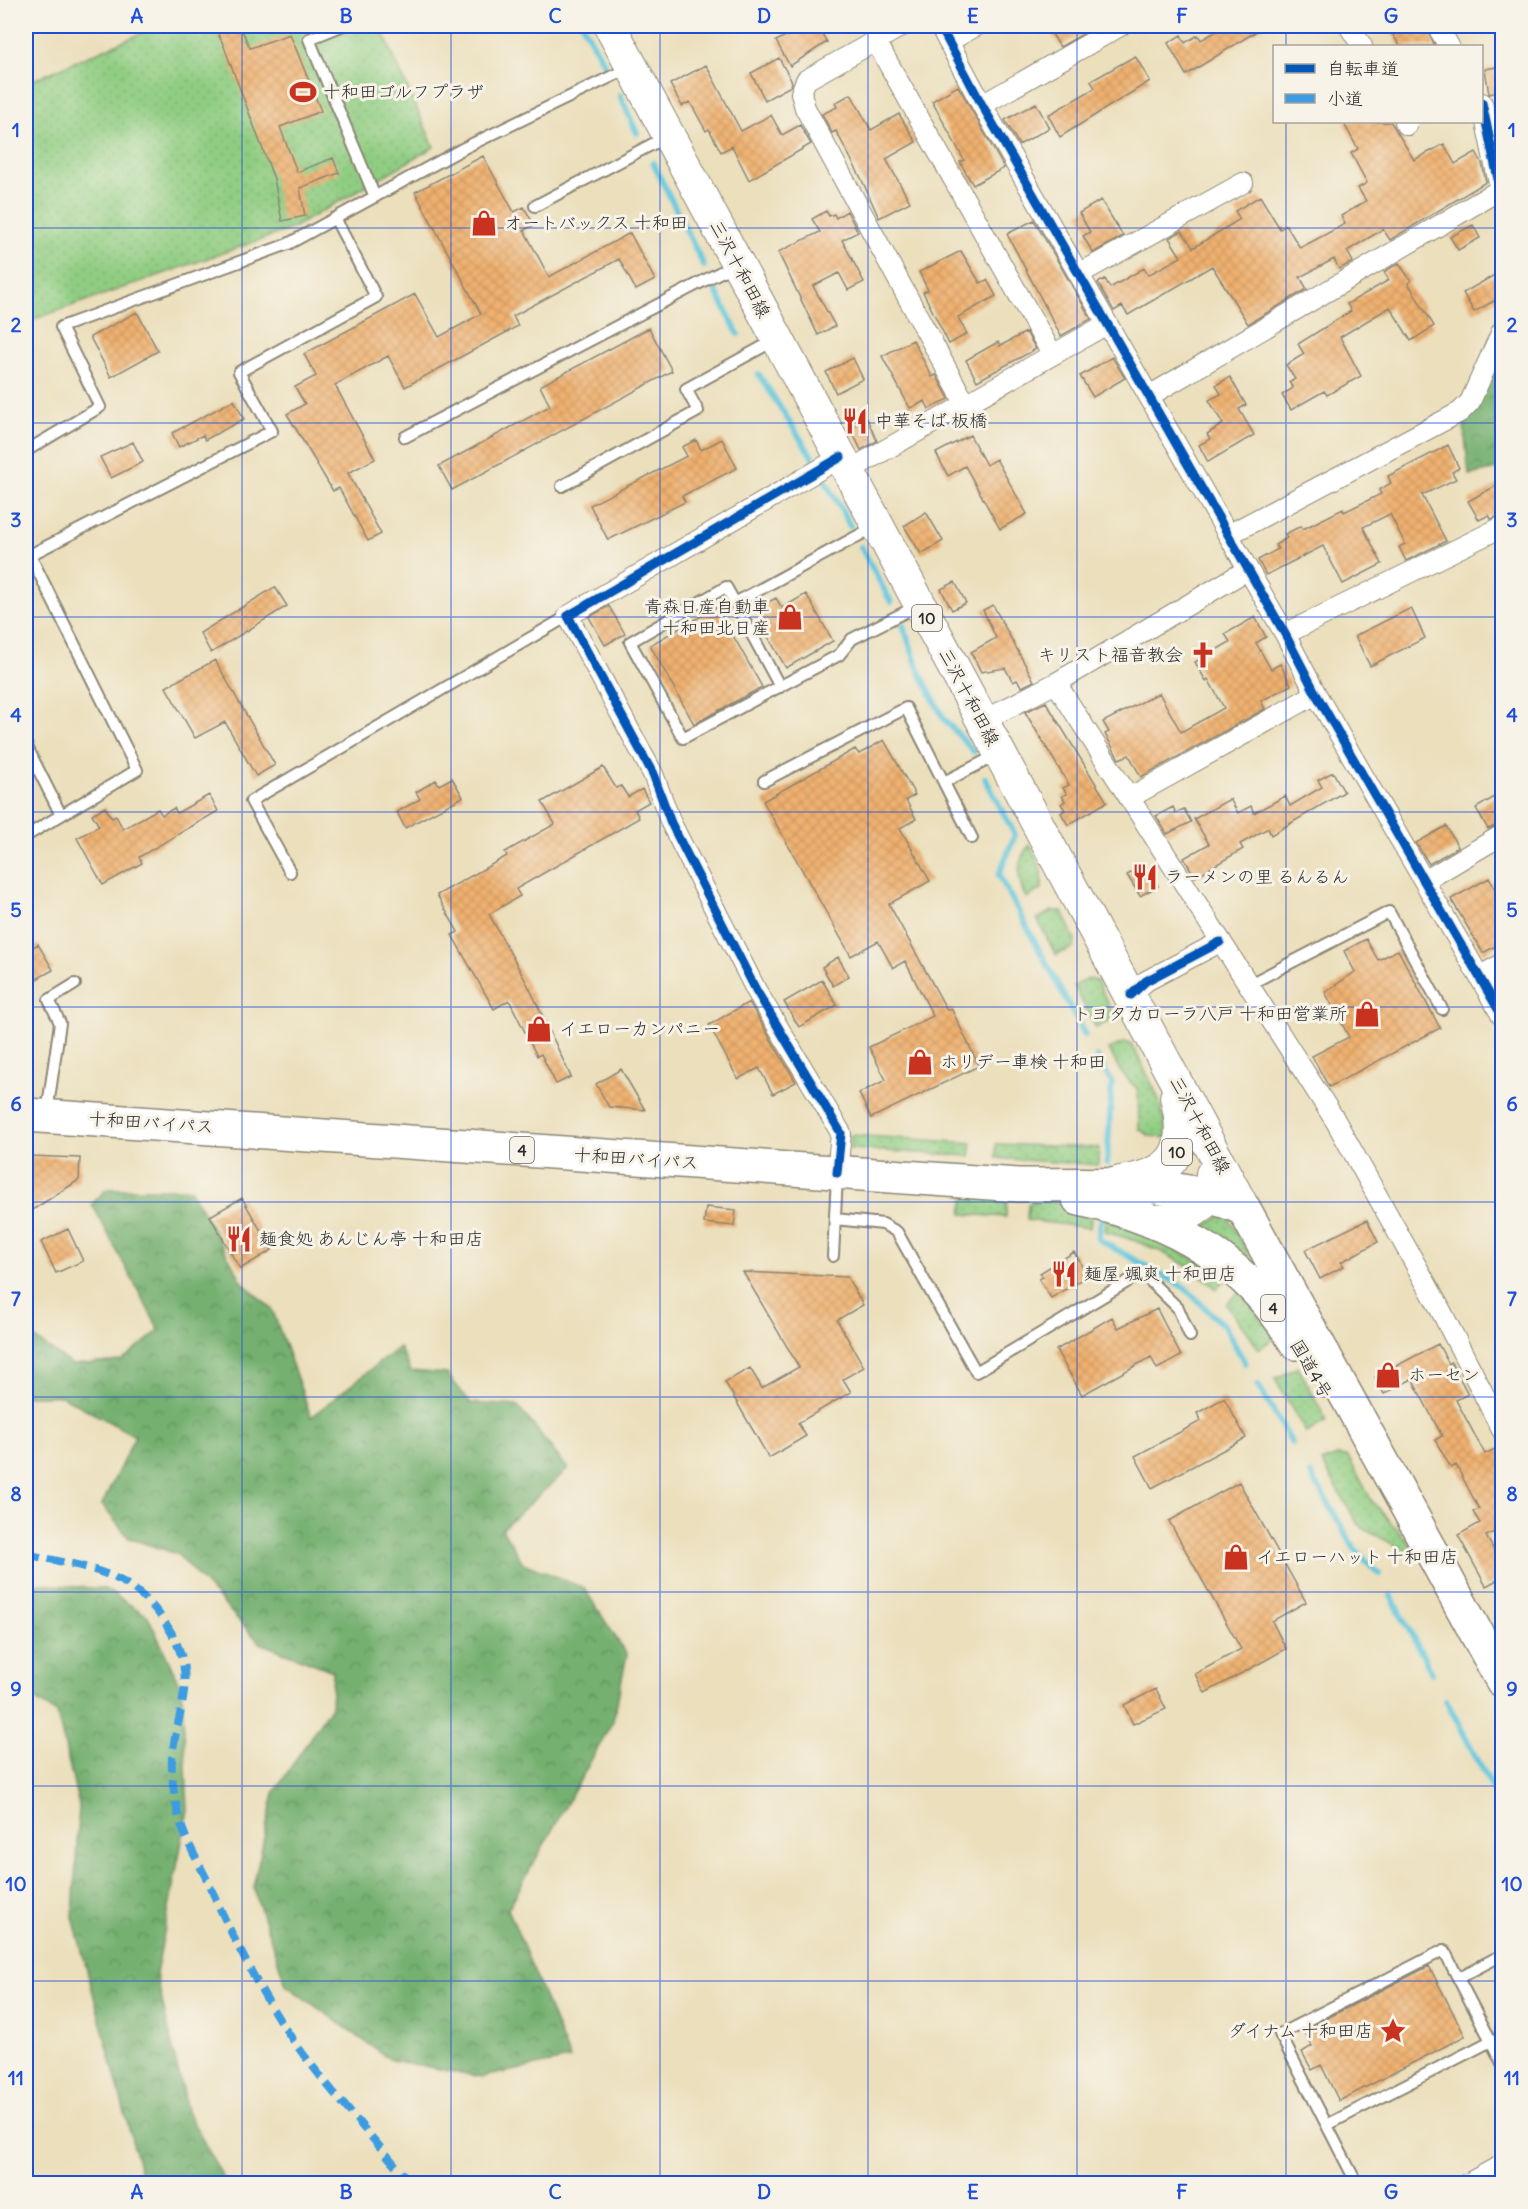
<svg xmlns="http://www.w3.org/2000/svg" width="1528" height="2209" font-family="Delius,'Klee One',sans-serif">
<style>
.grass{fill:url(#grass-dots);stroke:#5e7c56;stroke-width:1.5}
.forest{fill:url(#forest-crowns);stroke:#506e4e;stroke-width:1.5}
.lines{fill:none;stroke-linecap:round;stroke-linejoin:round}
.stream{stroke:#5fc6dc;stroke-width:6}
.building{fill:url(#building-cross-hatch)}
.lane-casing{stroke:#8b8574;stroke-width:14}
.street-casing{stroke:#8b8574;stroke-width:22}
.primary-casing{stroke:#8b8574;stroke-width:34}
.highway-casing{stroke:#8b8574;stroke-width:36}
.lane{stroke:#fff;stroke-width:10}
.street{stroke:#fff;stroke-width:20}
.primary{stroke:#fff;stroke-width:32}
.highway{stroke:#fff;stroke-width:33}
.quiet{stroke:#3d9ce1;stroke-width:8;stroke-dasharray:15 8;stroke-linecap:butt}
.cycleway-casing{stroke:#f7f3e8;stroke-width:13}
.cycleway{stroke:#0057b8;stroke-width:9}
.grid{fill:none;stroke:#1d4ed8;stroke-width:1.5;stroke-opacity:0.55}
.labels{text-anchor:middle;stroke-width:6;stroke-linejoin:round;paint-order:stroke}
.shield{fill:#f7f3e8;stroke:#686764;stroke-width:1.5}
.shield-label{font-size:16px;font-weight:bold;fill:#2b2b2b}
.poi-label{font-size:18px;fill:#2b2b2b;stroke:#f7f3e8;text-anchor:start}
.street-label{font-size:18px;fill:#2b2b2b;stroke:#f7f3e8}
.neatline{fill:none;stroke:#1d4ed8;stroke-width:2}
.grid-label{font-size:20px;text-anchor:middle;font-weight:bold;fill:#1d4ed8}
</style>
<defs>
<pattern id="grass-dots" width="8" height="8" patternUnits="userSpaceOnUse" patternTransform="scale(1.5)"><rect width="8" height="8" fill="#90cd82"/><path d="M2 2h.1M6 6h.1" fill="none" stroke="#7cb070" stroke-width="1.8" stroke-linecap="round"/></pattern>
<pattern id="forest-crowns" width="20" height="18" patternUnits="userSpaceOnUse" patternTransform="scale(1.5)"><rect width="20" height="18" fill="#74b070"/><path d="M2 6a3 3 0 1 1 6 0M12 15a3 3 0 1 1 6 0" fill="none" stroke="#5f8f5c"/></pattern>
<pattern id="building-cross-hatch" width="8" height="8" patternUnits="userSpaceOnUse" patternTransform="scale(1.5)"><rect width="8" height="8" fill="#efb170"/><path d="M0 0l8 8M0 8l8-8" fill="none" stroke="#cd9861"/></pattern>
</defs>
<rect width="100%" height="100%" fill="#f7f3e8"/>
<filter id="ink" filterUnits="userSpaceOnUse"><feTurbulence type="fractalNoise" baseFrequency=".0167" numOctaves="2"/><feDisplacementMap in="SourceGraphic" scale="12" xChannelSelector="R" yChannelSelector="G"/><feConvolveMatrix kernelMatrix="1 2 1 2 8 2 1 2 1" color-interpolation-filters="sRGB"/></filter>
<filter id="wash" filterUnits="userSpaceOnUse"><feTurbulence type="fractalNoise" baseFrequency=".008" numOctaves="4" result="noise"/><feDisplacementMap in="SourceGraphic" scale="24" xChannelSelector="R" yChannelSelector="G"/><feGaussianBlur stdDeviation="1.35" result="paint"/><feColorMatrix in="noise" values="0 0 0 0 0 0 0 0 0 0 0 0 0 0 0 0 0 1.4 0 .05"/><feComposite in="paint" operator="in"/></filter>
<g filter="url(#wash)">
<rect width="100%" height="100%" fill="#ebdfbc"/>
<path class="grass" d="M158,26H380L434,147L291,229L26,322V83Z
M1030,845L1042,872V889L1026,898C1017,881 1015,860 1030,845Z
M1052,911H1062L1075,940L1074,947L1056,955L1037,919Z
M1090,978L1097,981L1112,1012L1109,1021L1096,1028L1074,986Z
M1125,1042L1131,1044C1147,1075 1166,1103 1166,1138L1150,1136L1139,1129L1138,1090L1120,1071L1109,1049Z
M851,1135L972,1143L970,1156L850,1149Z
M996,1144L1099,1148L1098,1165L996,1158Z
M965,1195L1007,1198L1006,1217L962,1214Z
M1039,1199L1092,1208L1090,1228L1027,1220L1028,1204Z
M1226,1213L1259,1274L1197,1231C1209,1227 1215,1216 1226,1213Z
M1107,1214L1229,1277L1216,1289C1190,1262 1141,1240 1105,1232Z
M1239,1292L1277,1336L1259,1349L1226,1304Z
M1298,1367L1327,1421L1306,1433L1275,1379Z
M1337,1456L1348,1457L1372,1501L1414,1549L1411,1553L1365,1530L1356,1521L1322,1462Z"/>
<path class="forest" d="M1502,363V468L1469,475L1463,418Z
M107,1189H190L244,1284L272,1309L311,1417L399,1347L411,1371L447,1374L471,1403L518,1406L568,1469L502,1529L523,1563L584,1588L627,1655L613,1721L508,1909L570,2059L482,2077L391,2060L286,1985L253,1887L274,1793L331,1706L333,1671L260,1643L177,1554L129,1538L102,1505L135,1436L62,1396H26V1332L72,1365L122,1361L159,1330L92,1204Z
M26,1583L105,1589L148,1616L182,1690L188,1810L156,1974L187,2111L226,2183L143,2182L73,1917L79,1806L57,1713L26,1694Z"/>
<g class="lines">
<path class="stream" d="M583,26L606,67
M620,95L637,133
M653,163L704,266
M716,291L738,334
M759,375L813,458
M824,478L850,526
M861,547L891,602
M903,625L919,671L944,719L974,752
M985,778L1015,835L999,875L1085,1035
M1097,1057L1112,1083L1107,1163
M1102,1215L1098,1239L1185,1288L1225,1327L1245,1363
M1258,1385L1292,1443
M1311,1474L1354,1548L1379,1574
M1391,1596L1432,1673
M1446,1700L1502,1806"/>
</g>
<g id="blocks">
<path class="building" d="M214,26H240L250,48L290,34L321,111L280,127L297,172L333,158L339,173L300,188L305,216L282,221L274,179L223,44Z
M804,26H817L827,42L790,66L776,41Z
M1047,26H1097L1060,47Z
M1226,26H1265L1186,75L1168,43L1181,35L1185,43L1198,35L1201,40Z
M1387,26H1425L1435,46H1400Z
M1135,56L1150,81L1060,137L1048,115L1095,88L1091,81Z
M779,58L792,82L791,86L765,100L751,73Z
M706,65L741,131L771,115L782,135L800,125L811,144L749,180L732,146L721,152L709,129L706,131L690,102L682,106L670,84Z
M1503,66V91L1489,94L1485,69Z
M958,86L1004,168L973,185L960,162L964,160L932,101Z
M851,94L871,130L899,114L916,142L886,159L910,202L879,218L861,178L836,131L832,133L822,114L837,107L835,103Z
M1036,103L1049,128L1019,145L1005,120Z
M1343,122H1391L1414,160L1444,144L1455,164L1476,152L1482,163L1486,182L1390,240L1383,229L1347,251L1353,262L1339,269L1334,259L1300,277L1307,289L1248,324L1212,266L1128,315L1122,306L1114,311L1098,283L1105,279L1110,288L1144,268L1148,275L1181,257L1169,238L1182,231L1193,248L1240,219L1235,211L1260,196L1280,229L1286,225L1300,248L1345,224L1341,216L1366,201L1358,188L1367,183L1351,153L1358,149Z
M483,156L514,212L524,207L534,225L524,230L549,277L630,233L655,280L636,290L619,259L513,316L518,326L405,387L388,356L335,385L375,459L348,473L381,534L368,541L339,488L333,491L287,414L305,404L295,387L316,376L304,354L415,294L439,337L481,314L415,192Z
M1101,200L1123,236L1093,253L1083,236L1090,232L1079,213Z
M826,211L829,216L834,214L836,218L847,211L858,232L842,240L864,282L848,290L839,273L813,286L835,326L818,335L778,252L820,232L812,219Z
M1034,220L1091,319L1061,336L1007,234Z
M1473,225L1480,238L1458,250L1450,237Z
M961,251L980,283L987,280L996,296L958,317L967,334L949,344L923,292L928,290L919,272Z
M1399,263L1411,281L1408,283L1434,326L1411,341L1390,307L1340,337L1361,376L1327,395L1324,391L1291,410L1282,395L1293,388L1289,382L1295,379L1286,365L1304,354L1298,344L1351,311L1347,304L1389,280L1384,272Z
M1498,273L1503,281V296L1474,312L1463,293Z
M137,312L158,351L111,377L90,337Z
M649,328L672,371L452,490L439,466L550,406L540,386Z
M1026,332L1036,349L977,381L966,360L998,342L1000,346Z
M913,340L932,377L936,375L949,399L929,409L925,401L910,408L882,356Z
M1112,357L1125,378L1093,397L1080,376Z
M853,358L863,379L836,393L826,372Z
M1230,377L1246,405L1239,409L1254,435L1208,462L1199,445L1210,439L1207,434L1223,424L1209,400L1221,394L1216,385Z
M234,400L244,419L205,440L203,435L179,447L172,433Z
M867,419L877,441L861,450L850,427Z
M970,435L986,465L996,459L1027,514L1000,529L965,466L948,476L936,453Z
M722,439L737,468L682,496L685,502L608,540L590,505L687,456L682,447L696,440L701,450Z
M133,442L143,462L111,478L100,457Z
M1448,445L1459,468L1452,472L1456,479L1422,495L1446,541L1406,561L1399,547L1405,544L1390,514L1363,527L1382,564L1343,584L1323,546L1266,575L1258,560L1278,549L1275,545L1287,538L1285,534L1301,526L1303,529L1343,509L1344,512L1381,494L1379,490L1391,483L1388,476Z
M1503,482V515L1491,519L1489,515L1479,520L1468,501Z
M926,512L943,541L921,554L904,526Z
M955,582L966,603L952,610L941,589Z
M275,587L287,606L211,653L200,633Z
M806,594L833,641L786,668L759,621L764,617L759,607L776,598L782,608Z
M993,605L1034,681L1022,687L1017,680L1013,682L1005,668L981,672L971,652L996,638L983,610Z
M609,606L625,634L605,645L589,617Z
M717,607L762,687L694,724L650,645Z
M1411,608L1425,638L1370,666L1355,636Z
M1255,617L1266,637L1256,643L1271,669L1280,664L1291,685L1261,701L1265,709L1141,777L1129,755L1119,759L1105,734L1109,732L1103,722L1159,693L1181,732L1224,708L1208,679L1206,681L1195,662L1230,642L1225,634Z
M215,660L275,765L256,776L225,722L195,738L166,687Z
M1046,702L1107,802L1068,825L1061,813L1065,810L1061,804L1065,801L1062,796L1067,794L1063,788L1069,785L1025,712Z
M884,740L915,795L906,800L916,819L900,828L930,881L889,904L947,1010L951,1008L979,1066L871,1118L859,1093L886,1080L869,1047L933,1016L905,961L893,968L878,941L851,956L763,801L855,749L859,754Z
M603,767L616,788L621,786L628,797L642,789L649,802L635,810L639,818L516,889L520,896L489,914L530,989L571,1077L556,1084L541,1054L537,1056L509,1000L494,1009L452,935L458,932L437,895L507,856L505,852L555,824L542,802Z
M1333,772L1344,792L1271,835L1268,828L1240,844L1243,849L1195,877L1184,858L1209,844L1194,819L1230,799L1238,813L1251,806L1254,813L1285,796L1290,806L1322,787L1318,780Z
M452,778L463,797L405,828L397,812L420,799L416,792L436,780L439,785Z
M1503,792V823L1488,829L1476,808Z
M209,795L218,811L139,857L142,863L103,885L77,838L99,826L92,814L105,807L112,818L116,816L123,829L158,809L162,815L174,808L177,813Z
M1173,807L1176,813L1184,809L1191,822L1167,834L1156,816Z
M1446,826L1458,847L1429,864L1416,843Z
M1145,865L1158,886L1140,896L1127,875Z
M1489,878L1503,903V942L1483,953L1451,899Z
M1366,939L1378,960L1398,950L1440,1028L1329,1087L1312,1056L1349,1037L1325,992L1355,972L1344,951Z
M38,944L53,970L26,985V951Z
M838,957L849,976L833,986L822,967Z
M822,980L837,1005L799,1027L784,1002Z
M749,1002L796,1082L773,1094L759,1068L738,1079L709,1025Z
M621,1069L645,1110L609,1107L596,1084Z
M29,1156L80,1158L79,1180L26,1214Z
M242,1198L272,1250L240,1269L210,1216Z
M706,1207L736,1210L734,1226L704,1223Z
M1367,1220L1378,1242L1341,1262L1344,1266L1320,1279L1305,1250Z
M68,1229L83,1261L56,1273L41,1242Z
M1074,1252L1088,1276L1051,1298L1039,1279L1043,1277L1040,1273Z
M743,1272L847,1277L863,1305L837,1320L864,1367L843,1379L851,1392L798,1423L806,1436L769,1458L725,1382L750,1368L762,1388L799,1367Z
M1157,1309L1181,1356L1157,1369L1151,1357L1082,1395L1056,1350L1112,1317L1118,1328Z
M1438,1344L1449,1364L1451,1362L1468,1394L1456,1400L1485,1454L1497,1448L1503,1457V1528L1486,1536L1503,1566V1577L1486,1586L1458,1535L1480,1523L1473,1512L1479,1509L1456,1465L1451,1468L1435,1440L1442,1436L1412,1379L1384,1394L1375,1377Z
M1224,1398L1246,1438L1152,1488L1135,1456L1201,1421L1197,1413Z
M1239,1482L1306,1602L1272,1621L1286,1649L1205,1693L1195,1674L1241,1649L1169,1521Z
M1156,1689L1166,1709L1133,1724L1124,1705Z
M1429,1966L1465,2036L1339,2101L1321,2065L1312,2070L1302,2052L1312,2046L1304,2030Z"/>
</g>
</g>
<g filter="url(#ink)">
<use href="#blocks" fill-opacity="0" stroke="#8b8574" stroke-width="1.5"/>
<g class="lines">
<g class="lane-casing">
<path id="lane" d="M341,26L309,39L375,197
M535,206L666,137
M405,437L734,265
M26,451L100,407L61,327L288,244L464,148L629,68
M562,486L698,411L686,389L775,340
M876,526L735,603L726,587L630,642L683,738L839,655L852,639L917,606
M26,557L272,431L239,372L376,297L335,218
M735,603L780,687
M26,745L61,815
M764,781L906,708L972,838
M944,782L997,755
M26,836L137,770L30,555
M290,872L251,801L568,616
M1248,985L1389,912L1442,1009
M47,1113L60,1023L49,1000L75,984
M835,1219L883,1224L897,1232L976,1372L1142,1273L1178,1308L1190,1336
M833,1256L837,1176
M1491,2041L1502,2063
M1327,2125L1491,2041L1458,1978L1502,1955
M1357,2184L1280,2034L1444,1950L1458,1978"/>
</g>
<g class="street-casing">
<path id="street" d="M902,26L806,80L801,93L805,108L965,403
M940,26L982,105L1285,634L1316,694L1502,1016
M1349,26L1362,46
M1437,26L1449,46
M875,40L1052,354
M949,41L976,26
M1482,103L1502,198
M982,105L1120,26
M1405,122L1407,125
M1079,274L1243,183
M1149,396L1501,189
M848,471L1107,324
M1228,535L1460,412L1470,402L1502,331
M1285,634L1502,527
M1056,683L1335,1120L1437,1303L1502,1430
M982,721L1056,683L1247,570
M1129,798L1316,694
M1426,880L1502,835
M1480,976L1502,964
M1131,995L1146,981L1220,942
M837,1173L841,1133L756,990L671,823L653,774L568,616L841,457
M1467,2184L1502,2165"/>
</g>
<g class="primary-casing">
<path id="primary" d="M610,26L1244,1209
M1120,1182C1175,1174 1190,1151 1176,1097
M1154,1221C1185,1220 1213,1209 1212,1174"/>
</g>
<g class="highway-casing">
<path id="highway" d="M26,1115L1018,1185C1092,1185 1175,1178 1244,1209L1502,1680
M1079,1199C1171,1219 1248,1261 1296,1343"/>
</g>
<use href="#lane" class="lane"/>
<use href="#street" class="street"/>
<use href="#primary" class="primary"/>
<use href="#highway" class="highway"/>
<path class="quiet" d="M26,1554C90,1569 134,1569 171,1632C199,1681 176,1711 172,1759C171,1776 175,1801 179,1818C185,1840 199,1863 209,1884C229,1930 253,1978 280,2021C318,2079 367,2130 411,2184"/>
<g class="cycleway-casing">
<path id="cycleway" d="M940,26L982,105L1285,634L1316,694L1502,1016
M1482,103L1502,198
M1131,995L1146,981L1220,942
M837,1173L841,1133L756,990L671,823L653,774L568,616L841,457"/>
</g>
<use href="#cycleway" class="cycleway"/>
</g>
</g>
<path class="grid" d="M242,26V2184M451,26V2184M660,26V2184M868,26V2184M1077,26V2184M1286,26V46M1286,122V2184M26,228H1502M26,423H1502M26,617H1502M26,812H1502M26,1007H1502M26,1202H1502M26,1397H1502M26,1592H1502M26,1786H1502M26,1981H1502"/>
<defs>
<g id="stadium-bare" transform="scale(2.07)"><path d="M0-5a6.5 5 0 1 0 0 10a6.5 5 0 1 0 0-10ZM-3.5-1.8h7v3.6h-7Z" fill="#c8321e" stroke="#f7f3e8" stroke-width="2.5" paint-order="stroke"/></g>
<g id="shop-bare" transform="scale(2.07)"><path d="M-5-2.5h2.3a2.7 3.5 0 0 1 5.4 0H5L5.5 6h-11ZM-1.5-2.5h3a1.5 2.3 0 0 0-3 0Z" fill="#c8321e" stroke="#f7f3e8" stroke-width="2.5" paint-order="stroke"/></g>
<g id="restaurant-bare" transform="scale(2.07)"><path d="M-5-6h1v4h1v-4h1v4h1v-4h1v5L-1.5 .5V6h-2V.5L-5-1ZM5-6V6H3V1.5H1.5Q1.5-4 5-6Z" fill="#c8321e" stroke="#f7f3e8" stroke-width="2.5" paint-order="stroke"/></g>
<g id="church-bare" transform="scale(2.07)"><path d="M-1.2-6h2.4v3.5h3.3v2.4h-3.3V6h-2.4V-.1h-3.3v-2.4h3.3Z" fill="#c8321e" stroke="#f7f3e8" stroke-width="2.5" paint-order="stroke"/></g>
<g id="sight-bare" transform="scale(2.07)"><path d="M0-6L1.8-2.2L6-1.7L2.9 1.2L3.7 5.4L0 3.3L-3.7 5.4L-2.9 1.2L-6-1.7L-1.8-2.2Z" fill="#c8321e" stroke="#f7f3e8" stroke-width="2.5" paint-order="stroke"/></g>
</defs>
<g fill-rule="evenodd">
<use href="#stadium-bare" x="303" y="92"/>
<use href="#shop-bare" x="484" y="223"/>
<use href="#restaurant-bare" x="855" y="421"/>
<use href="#shop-bare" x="790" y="617"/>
<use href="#church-bare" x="1203" y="655"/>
<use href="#restaurant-bare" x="1145" y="877"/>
<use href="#shop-bare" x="1367" y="1014"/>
<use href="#shop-bare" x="539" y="1029"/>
<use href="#shop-bare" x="920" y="1062"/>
<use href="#restaurant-bare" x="239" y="1239"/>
<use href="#restaurant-bare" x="1064" y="1274"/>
<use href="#shop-bare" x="1388" y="1375"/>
<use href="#shop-bare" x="1236" y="1557"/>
<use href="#sight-bare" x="1393" y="2031"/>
</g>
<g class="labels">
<g class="shield">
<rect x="912" y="605" width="30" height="26" rx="4.5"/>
<rect x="510" y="1137" width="24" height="26" rx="4.5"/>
<rect x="1162" y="1139" width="30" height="26" rx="4.5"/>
<rect x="1261" y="1295" width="24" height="26" rx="4.5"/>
</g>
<g class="shield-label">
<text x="927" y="624">10</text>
<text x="522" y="1156">4</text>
<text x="1177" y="1158">10</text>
<text x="1273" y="1314">4</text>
</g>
<g class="poi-label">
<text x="323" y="98">十和田ゴルフプラザ</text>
<text x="504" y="229">オートバックス 十和田</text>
<text x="875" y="427">中華そば 板橋</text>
<text x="770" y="613" text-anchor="end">青森日産自動車<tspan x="770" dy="21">十和田北日産</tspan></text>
<text x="1183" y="661" text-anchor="end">キリスト福音教会</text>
<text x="1165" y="883">ラーメンの里 るんるん</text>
<text x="1347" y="1020" text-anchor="end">トヨタカローラ八戸 十和田営業所</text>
<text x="559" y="1035">イエローカンパニー</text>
<text x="940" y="1068">ホリデー車検 十和田</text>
<text x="259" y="1245">麺食処 あんじん亭 十和田店</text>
<text x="1084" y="1280">麺屋 颯爽 十和田店</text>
<text x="1408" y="1381">ホーセン</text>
<text x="1256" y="1563">イエローハット 十和田店</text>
<text x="1373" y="2037" text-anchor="end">ダイナム 十和田店</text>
</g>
<g class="street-label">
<text transform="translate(740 269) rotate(62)" y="6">三沢十和田線</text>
<text transform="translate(969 697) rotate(62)" y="6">三沢十和田線</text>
<text transform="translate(151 1123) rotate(4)" y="6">十和田バイパス</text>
<text transform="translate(1200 1125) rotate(62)" y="6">三沢十和田線</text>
<text transform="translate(636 1159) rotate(4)" y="6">十和田バイパス</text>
<text transform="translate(1311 1369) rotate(60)" y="6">国道4号</text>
</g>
</g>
<rect width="1528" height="2209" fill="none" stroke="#f7f3e8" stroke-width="66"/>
<rect x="1273" y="45" width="210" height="78" fill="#f7f3e8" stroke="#a5a39c" stroke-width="1.5"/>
<rect x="1285" y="64" width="30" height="9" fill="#0057b8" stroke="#a5a39c" stroke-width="1.5"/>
<text x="1327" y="75" font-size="18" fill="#2b2b2b">自転車道</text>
<rect x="1285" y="94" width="30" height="9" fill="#3d9ce1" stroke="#a5a39c" stroke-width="1.5"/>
<text x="1327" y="105" font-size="18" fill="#2b2b2b">小道</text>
<rect x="33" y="33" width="1462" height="2143" class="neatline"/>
<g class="grid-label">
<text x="137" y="23">A</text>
<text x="346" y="23">B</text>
<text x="555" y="23">C</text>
<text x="764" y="23">D</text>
<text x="973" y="23">E</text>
<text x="1182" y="23">F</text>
<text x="1391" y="23">G</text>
<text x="16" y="137">1</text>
<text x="1512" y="137">1</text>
<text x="16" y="332">2</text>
<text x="1512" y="332">2</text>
<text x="16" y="527">3</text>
<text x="1512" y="527">3</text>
<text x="16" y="722">4</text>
<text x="1512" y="722">4</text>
<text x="16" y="917">5</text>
<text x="1512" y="917">5</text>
<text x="16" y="1111">6</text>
<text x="1512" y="1111">6</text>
<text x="16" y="1306">7</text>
<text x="1512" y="1306">7</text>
<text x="16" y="1501">8</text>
<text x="1512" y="1501">8</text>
<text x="16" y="1696">9</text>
<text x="1512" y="1696">9</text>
<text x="16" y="1891">10</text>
<text x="1512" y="1891">10</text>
<text x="16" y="2085">11</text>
<text x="1512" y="2085">11</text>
<text x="137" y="2199">A</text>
<text x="346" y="2199">B</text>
<text x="555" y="2199">C</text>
<text x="764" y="2199">D</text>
<text x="973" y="2199">E</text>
<text x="1182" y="2199">F</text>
<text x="1391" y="2199">G</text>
</g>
</svg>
